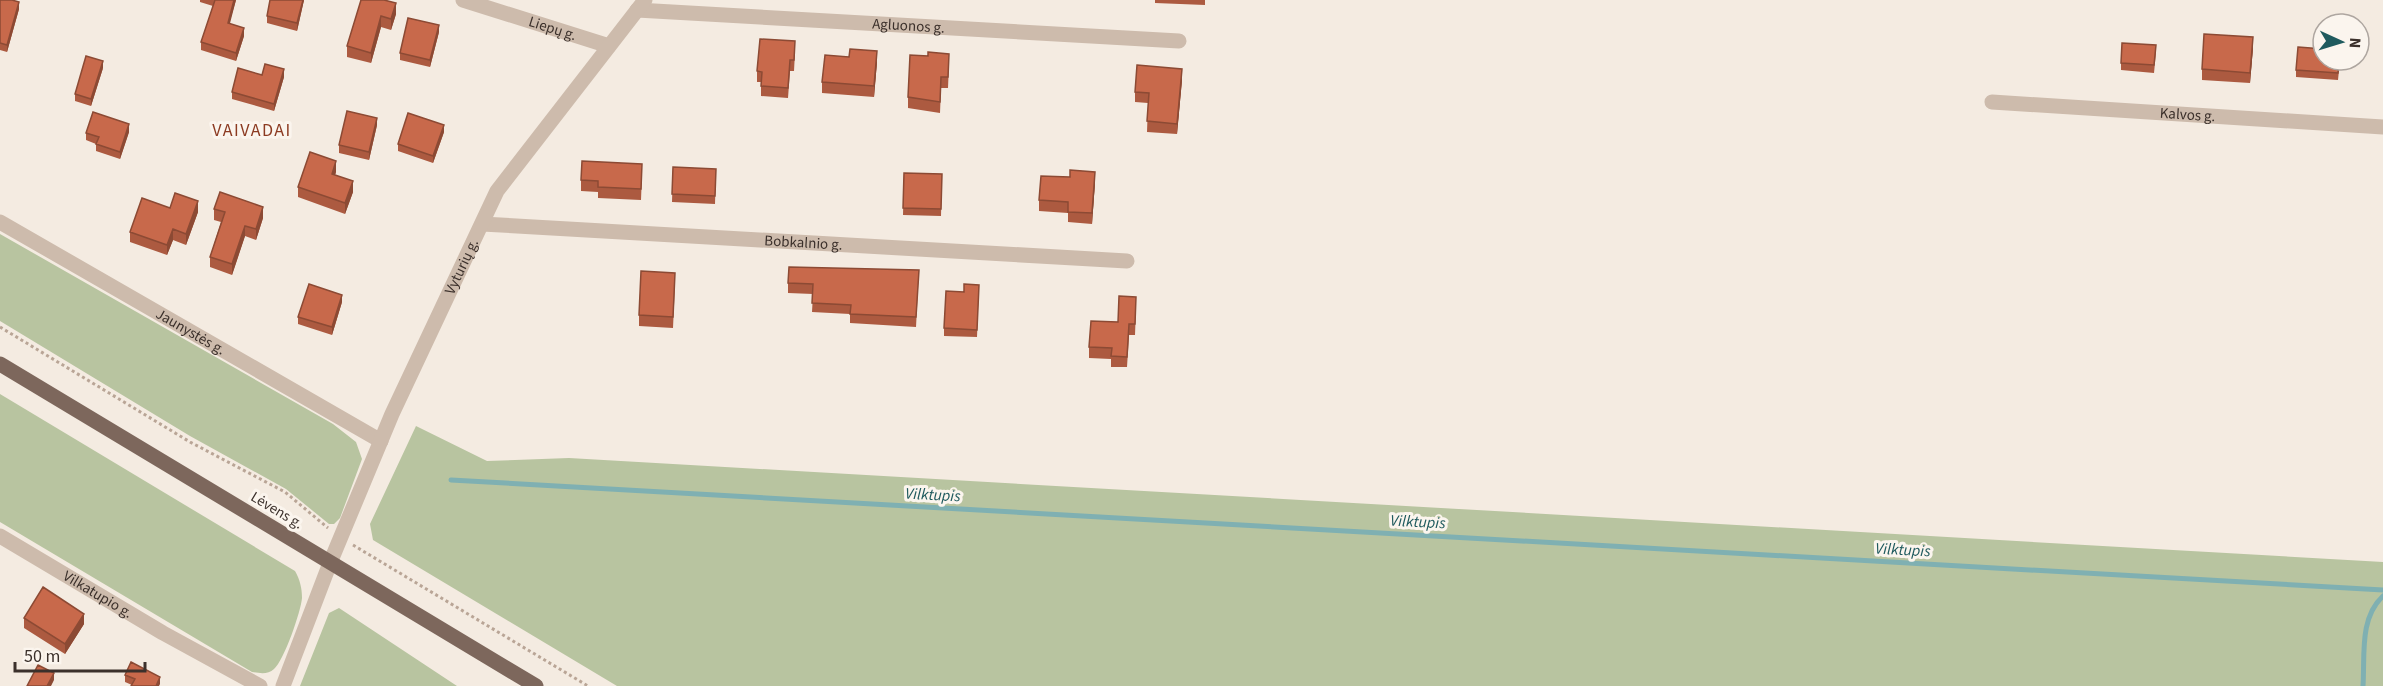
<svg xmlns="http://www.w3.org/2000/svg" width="2383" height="686" font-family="'Source Sans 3',sans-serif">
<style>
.green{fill:#b8c4a0}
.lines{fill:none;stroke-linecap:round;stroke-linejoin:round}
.stream{stroke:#7fb0b2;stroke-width:5}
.path{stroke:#b9a596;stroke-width:3;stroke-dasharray:3 3;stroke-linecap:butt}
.minor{stroke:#cdbbac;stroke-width:15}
.major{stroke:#7d675c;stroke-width:15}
.wall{fill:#ac5a40}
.shaded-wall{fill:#8c4a34}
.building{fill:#c8694b;stroke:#8c4a34;stroke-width:1.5}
.labels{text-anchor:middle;stroke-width:6;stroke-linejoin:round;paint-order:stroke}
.street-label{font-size:15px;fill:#3b302b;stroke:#fbf5ee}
.water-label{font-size:16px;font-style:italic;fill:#1f5a5e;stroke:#fbf5ee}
.quarter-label{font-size:18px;letter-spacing:1.5px;fill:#8c3b22;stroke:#fbf5ee}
</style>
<rect width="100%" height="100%" fill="#f4ebe1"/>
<path class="green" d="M0,234L333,424L356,442L362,459L340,518L334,524H329L286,489L190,436L0,321Z
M0,394L295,571C300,580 302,588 302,598C301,611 284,661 274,669C268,675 259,673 252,672L0,522Z
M416,426L487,461L569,458L2383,562V686H617L373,540L370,524Z
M339,608L457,686H300L329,613Z"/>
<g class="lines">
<path class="stream" d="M451,480L2383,590
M2363,686C2365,656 2359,618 2383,596"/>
<path class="path" d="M0,327L190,442L285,492L328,528
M353,545L588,686"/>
<g class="minor">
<path id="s1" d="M463,0L609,46"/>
<path id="s2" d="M637,10L1179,41"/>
<path id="s3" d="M1992,102L2383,127"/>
<path id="s4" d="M0,222L381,441"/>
<path id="s5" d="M482,224L1127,261"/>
<path id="s6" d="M0,536L163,633L260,686"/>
<path id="s7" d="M283,686L330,563L392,414L497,191L645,0"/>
</g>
<path class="major" d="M0,364L536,686"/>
</g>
<path class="wall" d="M0,0L19,9L7,52L0,50Z
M200,0H236L229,24L244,36L236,61L201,50V42L213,6L200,2Z
M304,0L297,31L267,23V16Z
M361,0L396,14L391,30L381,27L371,63L347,57V46Z
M1155,0H1205V5L1155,3Z
M439,32L430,67L400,60V53Z
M2253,48L2250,83L2202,80V69Z
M795,52L794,71H790L788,98L761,96V82H757V71Z
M2156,52L2154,73L2121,70V63Z
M2340,60L2338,80L2296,77V70Z
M877,62L874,97L822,93V82Z
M949,64L948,88H941L940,113L908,108V97Z
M103,68L91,106L75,101V94Z
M262,75L284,77L274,111L232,99V92Z
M1182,80L1177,134L1147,132L1148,103L1135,102V92Z
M377,125L369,160L339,153V145Z
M129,132L120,159L96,151V144L86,140V133Z
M444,132L433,163L398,151V144Z
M673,167L716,169L715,204L672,202Z
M336,172L335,175L353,192L345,214L298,197V187Z
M904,173L942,174L941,216L903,215Z
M642,174L641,200L598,198V192L581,191V180Z
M1095,182L1092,224L1068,222V213L1039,211V200Z
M170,208L198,212L186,245L173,240L167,255L130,242V232Z
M214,209L263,218L256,240L245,236L232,275L210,267V257L221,222L214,220Z
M919,270L916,327L850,323V314L812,312L813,294L788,293V283Z
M675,284L673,328L639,326V315Z
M979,285L977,337L944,336V328L964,292Z
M342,302L332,335L298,324V317Z
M1136,308L1135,335H1129L1127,367H1111V359L1089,358V347L1118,322Z
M24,618L84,624L65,654L24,628Z
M125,675L160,684L132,685L125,682Z"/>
<path class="shaded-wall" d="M234,0H236L228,31V23Z
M303,0H304L297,31V23Z
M19,2V9L7,52V45Z
M396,3V14L391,30V19Z
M381,16V27L371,63V53Z
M439,25V32L430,67V60Z
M244,28V36L236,61V53Z
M2253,37V48L2250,83V73Z
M877,51V62L874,97V86Z
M103,61V68L91,106V99Z
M284,69V77L274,111V104Z
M1182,69V80L1177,134V124Z
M377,118V125L369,160V152Z
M129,124V132L120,159V152Z
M444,125V132L433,163V156Z
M336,161V172L332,184V174Z
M1095,172V182L1092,224V213Z
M353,181V192L345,214V203Z
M198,201V212L186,245V234Z
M263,207V218L256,240V229Z
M245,226V236L232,275V264Z
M173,229V240L167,255V245Z
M342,295V302L332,335V327Z
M84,614V624L65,654V644Z
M54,673V680L51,686H47Z
M160,677V684L159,686H156Z"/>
<path class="building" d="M0,0H12L19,2L7,45L0,43Z
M215,0H234L228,23L244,28L236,53L201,42Z
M270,0H303L297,23L267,16Z
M361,0H384L396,3L391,19L381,16L371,53L347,46Z
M408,18L439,25L430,60L400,53Z
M2204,34L2253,37L2250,73L2202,69Z
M760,39L795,41L794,60H790L788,88L761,86L762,72L757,71Z
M2122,43L2156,45L2154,65L2121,63Z
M2298,47L2323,49V60H2339L2338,73L2296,70Z
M850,49L877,51L874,86L822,82L825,55L849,57Z
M928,52L949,54L948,77H941L940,102L908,97L910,55L928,56Z
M86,56L103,61L91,99L75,94Z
M265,64L284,69L274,104L232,92L238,68L262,75Z
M1137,65L1182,69L1177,124L1147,121L1149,93L1135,92Z
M347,111L377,118L369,152L339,145Z
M93,112L129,124L120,152L96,144L99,137L86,133Z
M408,113L444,125L433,156L398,144Z
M310,152L336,161L332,174L353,181L345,203L298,187Z
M582,161L642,164L641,189L598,187V181L581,180Z
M673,167L716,169L715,196L672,194Z
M1070,170L1095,172L1092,213L1068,212V202L1039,200L1041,176L1070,177Z
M904,173L942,174L941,209L903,208Z
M220,192L263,207L256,229L245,226L232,264L210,257L225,212L214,209Z
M175,193L198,201L186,234L173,229L167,245L130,232L142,198L170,208Z
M789,267L919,270L916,317L850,314L851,305L812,303L813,284L788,283Z
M641,271L675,273L673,317L639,315Z
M309,284L342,295L332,327L298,317Z
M964,284L979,285L977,330L944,328L946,291L964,292Z
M1119,296L1136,297L1135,324H1129L1127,357L1111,356L1112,348L1089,347L1091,321L1118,322Z
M43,587L84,614L65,644L24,618Z
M131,662L160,677L156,686H131L135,679L125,675Z
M38,665L54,673L47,686H27Z"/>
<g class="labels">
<g class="street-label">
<text dy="5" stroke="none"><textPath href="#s2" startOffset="272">Agluonos g.</textPath></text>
<text dy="5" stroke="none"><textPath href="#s1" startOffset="94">Liepų g.</textPath></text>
<text dy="5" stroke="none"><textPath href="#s3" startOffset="196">Kalvos g.</textPath></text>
<text dy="5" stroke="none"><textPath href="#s5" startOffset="322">Bobkalnio g.</textPath></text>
<text dy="5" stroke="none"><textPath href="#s7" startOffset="456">Vyturių g.</textPath></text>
<text dy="5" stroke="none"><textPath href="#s4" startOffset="220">Jaunystės g.</textPath></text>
<text transform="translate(277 510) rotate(31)" y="5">Lėvens g.</text>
<text dy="5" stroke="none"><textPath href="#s6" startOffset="114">Vilkatupio g.</textPath></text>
</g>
<g class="water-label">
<text transform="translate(933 494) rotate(3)" y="6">Vilktupis</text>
<text transform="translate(1418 521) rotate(3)" y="6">Vilktupis</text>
<text transform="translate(1903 549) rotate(3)" y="6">Vilktupis</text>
</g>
<g class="quarter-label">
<text x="252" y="136">VAIVADAI</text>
</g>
</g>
<g transform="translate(2341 42) rotate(94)"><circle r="28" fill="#fbf5ee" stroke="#aea6a0" stroke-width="1.5"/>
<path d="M0-4.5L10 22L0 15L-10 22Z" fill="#1f5a5e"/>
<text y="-9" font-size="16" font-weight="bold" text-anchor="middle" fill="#3b302b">N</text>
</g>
<path d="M15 662v9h130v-9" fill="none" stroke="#3b302b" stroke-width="3"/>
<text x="24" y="662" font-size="18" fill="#3b302b" stroke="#fbf5ee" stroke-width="4.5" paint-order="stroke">50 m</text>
</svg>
